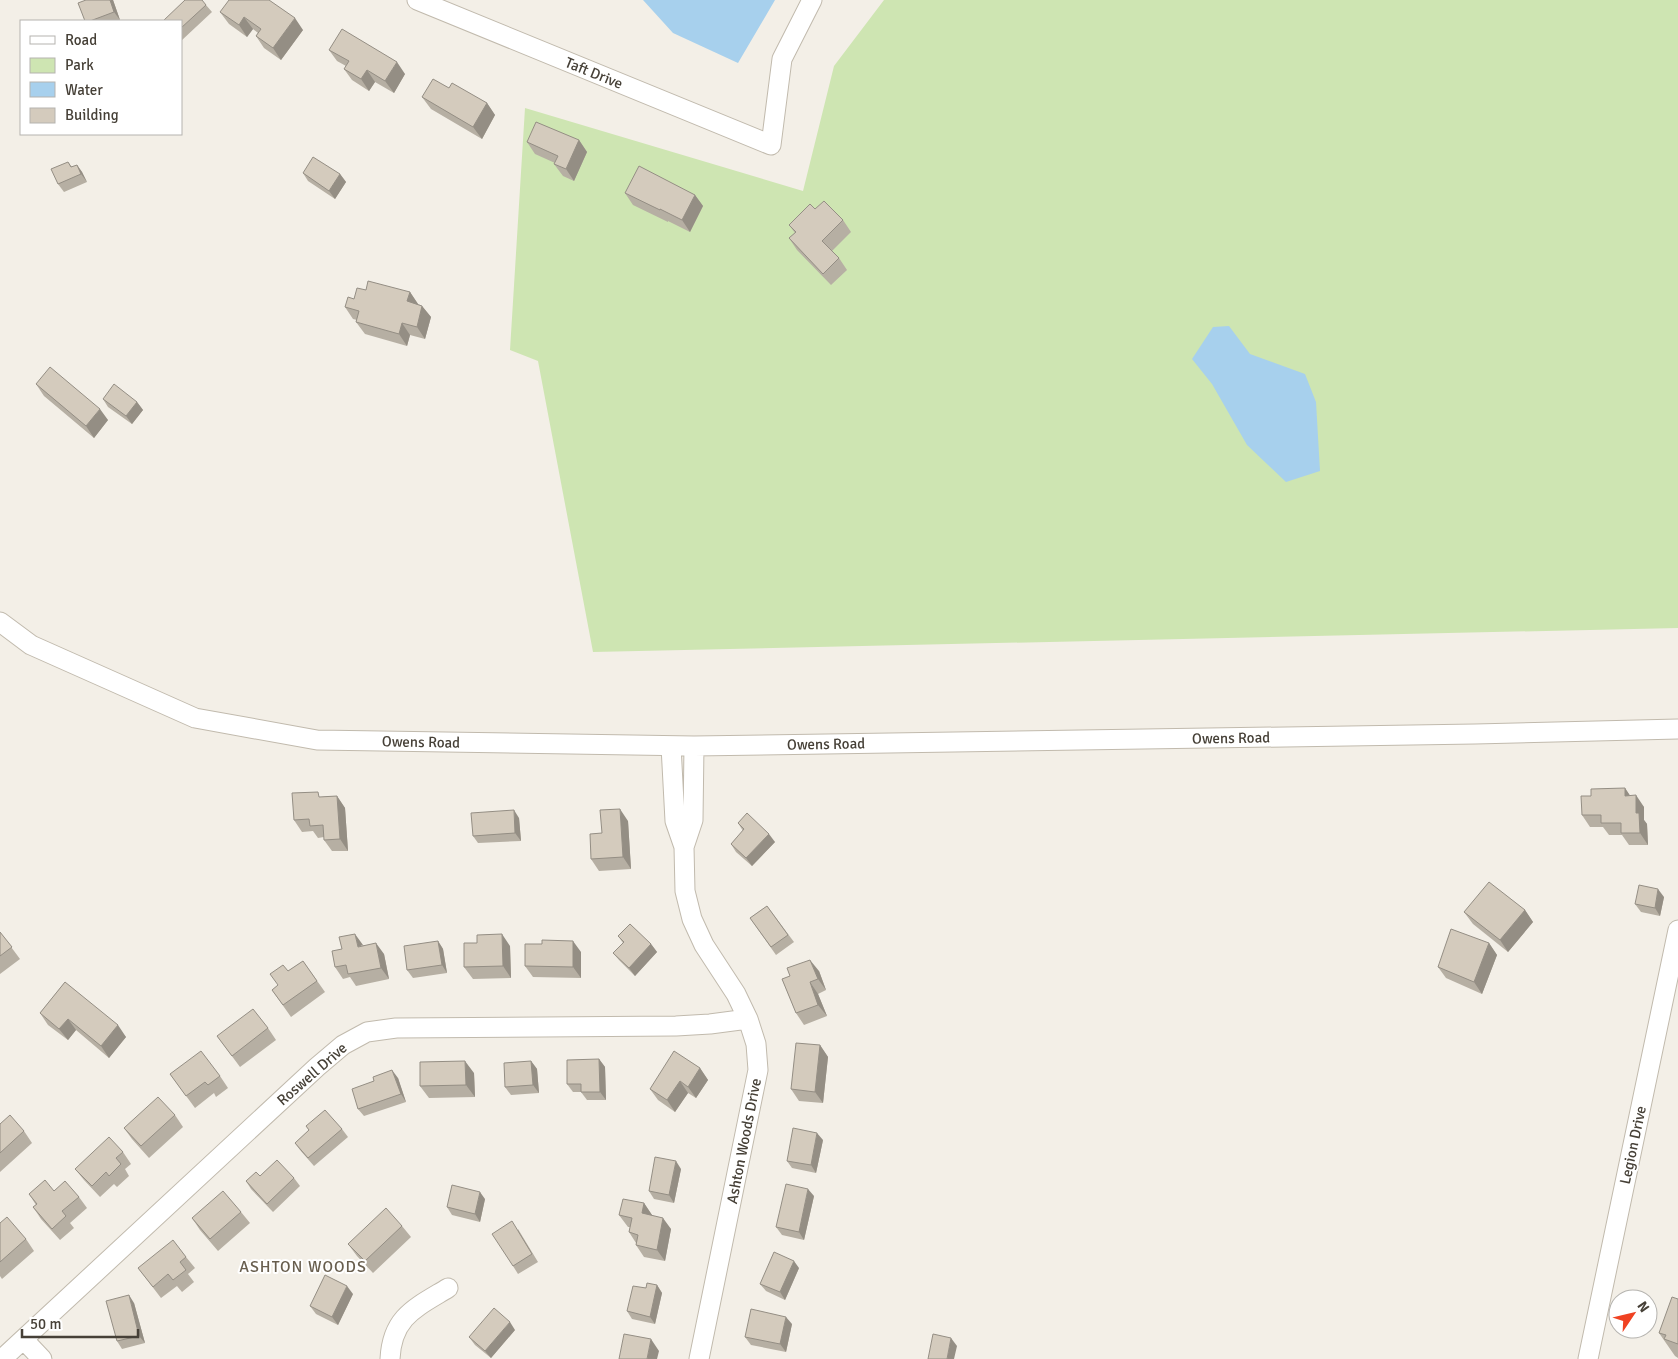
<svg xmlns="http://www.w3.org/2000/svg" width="1678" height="1359" font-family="Signika,sans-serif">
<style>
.green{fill:#cee5b2}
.water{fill:#a7d0ed}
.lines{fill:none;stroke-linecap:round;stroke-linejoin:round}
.minor-casing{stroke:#c1baad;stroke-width:21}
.minor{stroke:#fff;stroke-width:19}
.wall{fill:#b6afa3}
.shaded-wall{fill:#948e84}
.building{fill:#d4cbbd;stroke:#948e84}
.labels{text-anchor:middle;stroke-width:4;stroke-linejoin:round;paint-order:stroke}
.street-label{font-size:15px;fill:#464037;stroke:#fff}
.neighbourhood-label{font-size:16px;letter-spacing:1px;fill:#685e4e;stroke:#fff}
</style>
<rect width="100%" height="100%" fill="#f3efe7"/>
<path class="green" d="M884,0H1678V628L593,652L538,361L510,350L525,108L803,191L834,66Z"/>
<path class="water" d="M643,0H775L738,63L673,33Z
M1229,326L1250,354L1305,374L1316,402L1320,471L1286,482L1247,445L1212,384L1192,359L1213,327Z"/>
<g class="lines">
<g class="minor-casing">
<path id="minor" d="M417,0L771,145L782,59L812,0
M0,622L31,645L195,718L317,740L694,746L1475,734L1678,729
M671,746L675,821L684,847L685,891L692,919L704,945L736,994L748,1019L756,1044L758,1070L699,1359
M684,847L693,820L694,746
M24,1340L42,1359
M2,1359L317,1067L343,1045L367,1032L396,1028L676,1026L710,1024L748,1019
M390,1359C392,1317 415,1308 448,1288
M1588,1359L1678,930"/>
</g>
<use href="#minor" class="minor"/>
</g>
<path class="wall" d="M113,0L120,20L116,21H85Z
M206,5L212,12L181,41V21Z
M220,12L303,30L281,60L264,48L256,36L258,33L253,29L247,37L229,24Z
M329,50L405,74L394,93L375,82L369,91L352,80L344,69L346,66L337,61Z
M449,88L487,103L495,115L482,139L431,109L422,97Z
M579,140L587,152L574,181L563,176L554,164L555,163L535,154L527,142Z
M68,162L72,167L77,165L82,172L87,182L64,192L58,184Z
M303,173L340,174L346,182L335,199L308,181Z
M625,193L695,195L703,206L690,232L668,221V222L633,205Z
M815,209L843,220L851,232L832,251L839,258L847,270L831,285L797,250L789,238L795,233L789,225Z
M366,290L410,292L418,304L422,306L431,317L425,339L410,335L407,346L365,334L356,322L357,320L353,319L345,307Z
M36,384L108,420L94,438L44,396Z
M103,399L137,402L143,410L132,424L108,407Z
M1625,788L1630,796L1644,807V820L1647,824L1648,845H1629L1622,835H1609L1603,827H1590L1582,815L1591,796Z
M337,796L345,808L348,851H332L324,840V837L318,838L313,831L302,832L294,820L322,797Z
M519,818L521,841L478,843L473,836Z
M628,821L631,869L599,871L591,859L602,833Z
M738,823L775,842L752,866L736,852L731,844L743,831Z
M1664,897L1660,916L1641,912L1635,904Z
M767,906L794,942L776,955L750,918Z
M1525,910L1533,922L1508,952L1473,924L1464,912Z
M0,932L20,959L0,974Z
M618,936L651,944L657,952L635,976L619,960L613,953L623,943Z
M438,941L443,949L447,973L413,978L407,970Z
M1489,943L1497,955L1482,994L1446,978L1438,967Z
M542,944L581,952V978L533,977L525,966Z
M363,945L384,954L389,979L356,986L350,977L343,979L335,967Z
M510,946L511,978L473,979L464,967Z
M303,961L325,992L291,1017L272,990L278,985L288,971Z
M819,971L826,990L818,994L827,1016L804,1025L796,1013L782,979Z
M65,982L126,1037L109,1058L76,1030L68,1040L48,1025L40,1013Z
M268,1028L276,1040L240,1067L217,1036Z
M820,1045L828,1057L823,1103L799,1101L791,1089Z
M599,1059L605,1067L606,1100H587L581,1092H573L567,1084Z
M531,1061L537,1069L539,1093L511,1095L505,1087Z
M700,1068L708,1080L696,1098L688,1093L675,1112L658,1100L650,1089Z
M474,1073L475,1097L429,1098L420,1086Z
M170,1074L220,1076L228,1088L216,1097L214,1093L195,1108Z
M398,1078L406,1102L364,1116L358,1109L374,1081Z
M175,1115L183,1127L149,1158L132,1139L124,1128Z
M0,1124L24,1131L32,1143L0,1172Z
M306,1126L342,1129L348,1137L314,1166L300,1150L295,1143L309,1130Z
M823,1140L816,1173L792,1168L787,1161Z
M123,1152L131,1164L125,1169L129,1176L117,1187L114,1184L100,1197L84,1180L75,1169Z
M681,1169L674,1203L654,1199L649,1191Z
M260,1176L294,1178L300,1186L273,1212L251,1189L246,1181Z
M54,1191L79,1197L87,1208L70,1223L74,1228L60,1240L41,1219L33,1207L36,1205L29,1194Z
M814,1196L804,1240L782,1235L776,1227Z
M485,1199L480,1222L452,1215L447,1207Z
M644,1203L652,1215L671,1229L665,1261L644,1257L636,1245V1243L629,1232L630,1227H628L619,1215Z
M241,1212L250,1223L218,1251L200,1230L192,1218Z
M0,1223L26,1239L34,1251L2,1279L0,1276Z
M402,1226L411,1237L373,1273L357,1256L348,1244Z
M518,1229L538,1262L518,1274L513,1266Z
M186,1257L195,1268L188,1274L194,1282L182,1292L177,1286L161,1298L138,1268Z
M799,1268L785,1300L766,1291L760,1284Z
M657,1285L662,1293L655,1324L632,1319L627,1311Z
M353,1294L338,1325L316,1314L310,1306Z
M1678,1299V1358L1675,1356L1659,1333Z
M134,1303L145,1343L122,1349L117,1341Z
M792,1324L786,1352L751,1345L745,1337Z
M515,1330L491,1358L475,1345L469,1337Z"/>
<path class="shaded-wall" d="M110,0H113L120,20L114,12Z
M244,17L253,29L247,37L239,25Z
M295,18L303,30L281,60L273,48Z
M397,62L405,74L394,93L385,81Z
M367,70L375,82L369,91L361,79Z
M487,103L495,115L482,139L473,127Z
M579,140L587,152L574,181L566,169Z
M77,165L82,172L87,182L81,174Z
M340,174L346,182L335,199L329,191Z
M695,195L703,206L690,232L682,220Z
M410,292L418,304L416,313L407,301Z
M422,306L431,317L425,339L417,327Z
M402,323L410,335L407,346L399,334Z
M137,402L143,410L132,424L126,416Z
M100,409L108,420L94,438L86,426Z
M1625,788L1633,800L1625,796Z
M1636,795L1644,807V820L1647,824L1648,845L1640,833L1636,813Z
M337,796L345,808L348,851L340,839Z
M620,809L628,821L631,869L623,857Z
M514,810L519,818L521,841L515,833Z
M769,834L775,842L752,866L746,858Z
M1658,889L1664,897L1660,916L1655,908Z
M1525,910L1533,922L1508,952L1500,940Z
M355,934L363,945L358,947Z
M502,934L510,946L511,978L503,966Z
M438,941L443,949L447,973L442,965Z
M573,941L581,952V978L573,967Z
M376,943L384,954L389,979L381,968Z
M1489,943L1497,955L1482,994L1474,982Z
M651,944L657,952L635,976L629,968Z
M810,960L819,971L826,990L818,979Z
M810,982L818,994L827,1016L818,1005Z
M68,1019L76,1030L68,1040L59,1029Z
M118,1025L126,1037L109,1058L101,1046Z
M820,1045L828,1057L823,1103L815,1092Z
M599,1059L605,1067L606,1100L600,1092Z
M465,1061L474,1073L475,1097L466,1085Z
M531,1061L537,1069L539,1093L533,1085Z
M700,1068L708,1080L696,1098L688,1087Z
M392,1070L398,1078L406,1102L401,1094Z
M680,1081L688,1093L675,1112L667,1100Z
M817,1133L823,1140L816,1173L811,1165Z
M676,1161L681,1169L674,1203L669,1195Z
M808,1189L814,1196L804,1240L799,1232Z
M480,1192L485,1199L480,1222L475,1214Z
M644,1203L652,1215L650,1225L642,1213Z
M663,1218L671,1229L665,1261L657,1250Z
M794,1261L799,1268L785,1300L780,1292Z
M657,1285L662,1293L655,1324L650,1317Z
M347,1286L353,1294L338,1325L332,1317Z
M129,1295L134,1303L145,1343L139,1336Z
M786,1317L792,1324L786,1352L780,1344Z
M510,1322L515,1330L491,1358L485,1351Z
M951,1338L957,1346L954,1359H947Z
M651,1339L659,1351L657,1359H647Z"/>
<path class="building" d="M86,0H110L114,12L90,21H85L78,3Z
M185,0H202L206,5L181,28V21H163Z
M229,0H269L295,18L273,48L256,36L261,29L244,17L239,25L220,12Z
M342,29L397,62L385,81L367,70L361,79L344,69L349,61L329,50Z
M433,79L449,88L452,83L487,103L473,127L422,97Z
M536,122L579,140L566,169L554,164L558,156L527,142Z
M313,157L340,174L329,191L303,173Z
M68,162L71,167L77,165L81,174L58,184L51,169Z
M639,166L695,195L682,220L660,209V210L625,193Z
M824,201L843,220L822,241L839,258L823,274L789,238L796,232L789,225L810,204L815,209Z
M368,281L410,292L407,301L422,306L417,327L402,323L399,334L356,322L359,311L345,307L348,297L354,299L357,288L366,290Z
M50,367L100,409L86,426L36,384Z
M114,384L137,402L126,416L103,399Z
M1625,788V796L1636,795V813H1639L1640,833H1621V823H1601V815H1582L1581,796H1591V789Z
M318,792L319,797L337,796L340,839L324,840L323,825L310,826L309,819L294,820L292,793Z
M620,809L623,857L591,859L590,834L602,833L600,810Z
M514,810L515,833L473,836L471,813Z
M747,813L769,834L746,858L731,844L744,829L738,823Z
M1489,882L1525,910L1500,940L1464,912Z
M1639,885L1658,889L1655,908L1635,904Z
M767,906L788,935L771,947L750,918Z
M630,924L651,944L629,968L613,953L624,942L618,936Z
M1451,929L1489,943L1474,982L1438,967Z
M0,932L12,947L0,956Z
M355,934L358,947L376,943L381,968L348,974L346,965L335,967L332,951L342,949L339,937Z
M502,934L503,966L464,967V943H477V935Z
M542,940L573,941V967L525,966V944H542Z
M438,941L442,965L407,970L404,946Z
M810,960L818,979L810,982L818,1005L796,1013L782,979L790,976L787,968Z
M303,961L317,981L283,1005L272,990L278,985L270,974L283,965L288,971Z
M65,982L118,1025L101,1046L68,1019L59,1029L40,1013Z
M253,1009L268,1028L232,1056L217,1036Z
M796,1043L820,1045L815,1092L791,1089Z
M201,1051L220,1076L208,1085L205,1082L186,1096L170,1074Z
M674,1051L700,1068L688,1087L680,1081L667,1100L650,1089Z
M599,1059L600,1092H581V1084H567V1060Z
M465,1061L466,1085L420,1086V1062Z
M531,1061L533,1085L505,1087L504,1063Z
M392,1070L401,1094L358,1109L352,1089L374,1081L373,1077Z
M158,1097L175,1115L141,1146L124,1128Z
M325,1110L342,1129L308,1158L295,1143L309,1130L306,1126Z
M10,1115L24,1131L0,1153V1124Z
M793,1128L817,1133L811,1165L787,1161Z
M109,1137L123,1152L116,1158L121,1164L109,1176L106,1172L92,1186L75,1169Z
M655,1157L676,1161L669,1195L649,1191Z
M277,1160L294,1178L267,1204L246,1181L256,1172L260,1176Z
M45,1180L54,1191L65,1181L79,1197L62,1211L66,1216L52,1229L33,1207L37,1204L29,1194Z
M786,1184L808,1189L799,1232L776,1227Z
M452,1185L480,1192L475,1214L447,1207Z
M223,1191L241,1212L210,1239L192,1218Z
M623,1199L644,1203L642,1213L663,1218L657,1250L636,1245L638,1235L629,1232L632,1218L619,1215Z
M386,1208L402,1226L365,1261L348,1244Z
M7,1217L26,1239L0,1262V1223Z
M512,1221L532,1254L513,1266L492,1234Z
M173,1240L186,1257L180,1262L186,1270L173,1280L168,1274L153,1287L138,1268Z
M774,1252L794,1261L780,1292L760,1284Z
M325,1275L347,1286L332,1317L310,1306Z
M647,1283L657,1285L650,1317L627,1311L633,1286L646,1288Z
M129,1295L139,1336L117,1341L106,1301Z
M1672,1297L1678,1299V1344L1664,1339L1666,1335L1659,1333Z
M494,1308L510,1322L485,1351L469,1337Z
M751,1309L786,1317L780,1344L745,1337Z
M624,1334L651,1339L647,1359H619Z
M933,1334L951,1338L947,1359H928Z"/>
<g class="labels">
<g class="street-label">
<text transform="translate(594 73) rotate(22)" y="5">Taft Drive</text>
<text transform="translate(1231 738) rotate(-1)" y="5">Owens Road</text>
<text transform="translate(421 742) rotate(1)" y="5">Owens Road</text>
<text transform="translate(826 744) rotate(-1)" y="5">Owens Road</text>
<text transform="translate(312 1074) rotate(-41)" y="5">Roswell Drive</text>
<text transform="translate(744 1141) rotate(-79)" y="5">Ashton Woods Drive</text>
<text transform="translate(1633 1145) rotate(-78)" y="5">Legion Drive</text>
</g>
<g class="neighbourhood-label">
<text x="303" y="1272">ASHTON WOODS</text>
</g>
</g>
<rect x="20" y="20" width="162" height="115" fill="#ffffff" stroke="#b5b3af"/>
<rect x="30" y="36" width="25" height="8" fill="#ffffff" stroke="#b5b3af"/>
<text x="65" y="45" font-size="15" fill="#464037">Road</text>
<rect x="30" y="58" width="25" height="15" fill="#cee5b2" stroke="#b5b3af"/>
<text x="65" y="70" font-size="15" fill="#464037">Park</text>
<rect x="30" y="82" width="25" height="15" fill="#a7d0ed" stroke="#b5b3af"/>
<text x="65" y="95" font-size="15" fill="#464037">Water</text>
<rect x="30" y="108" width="25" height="15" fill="#d4cbbd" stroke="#b5b3af"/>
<text x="65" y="120" font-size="15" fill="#464037">Building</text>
<g transform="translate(1633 1314) rotate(55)"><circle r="24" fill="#ffffff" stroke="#b5b3af"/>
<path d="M0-4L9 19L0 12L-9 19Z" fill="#f04222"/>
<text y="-8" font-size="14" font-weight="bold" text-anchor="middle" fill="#464037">N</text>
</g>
<path d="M22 1329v8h116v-8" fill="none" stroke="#464037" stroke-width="2.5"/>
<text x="30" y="1329" font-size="15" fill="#464037" stroke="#ffffff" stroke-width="4" paint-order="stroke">50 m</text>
</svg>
